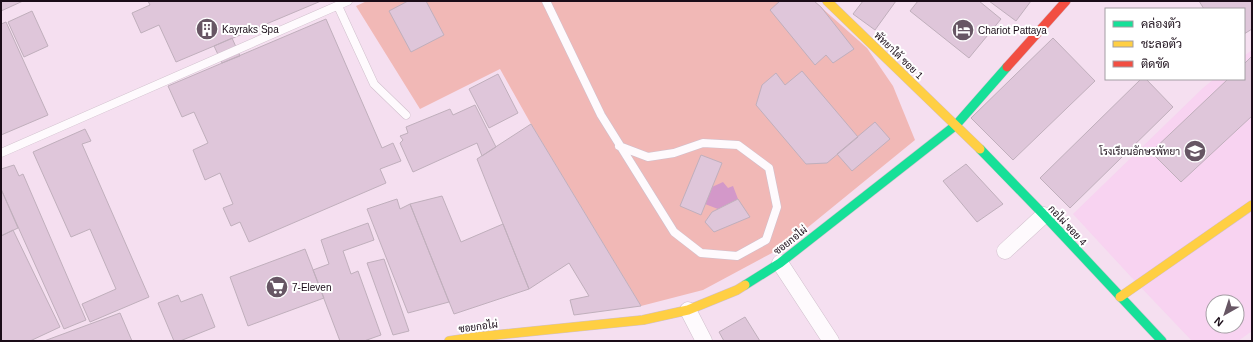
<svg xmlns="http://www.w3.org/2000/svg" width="1253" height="342" font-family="Arial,Sarabun,sans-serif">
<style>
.built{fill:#f8d3f1;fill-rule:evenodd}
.green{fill:#f1b8b6}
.water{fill:#d398c9}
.building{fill:#dfc6da;stroke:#c0afbc}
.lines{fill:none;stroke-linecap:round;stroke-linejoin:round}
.lane-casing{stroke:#d0bfcc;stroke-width:9}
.street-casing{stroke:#d0bfcc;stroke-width:17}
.fast-casing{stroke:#d0bfcc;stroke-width:10}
.slow-casing{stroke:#d0bfcc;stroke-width:10}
.jam-casing{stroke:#d0bfcc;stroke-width:10}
.lane{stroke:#fefafd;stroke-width:8}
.street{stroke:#fefafd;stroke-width:16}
.fast{stroke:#16e098;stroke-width:9}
.slow{stroke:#ffcf43;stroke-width:9}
.jam{stroke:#f24e42;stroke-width:9}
.labels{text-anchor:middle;stroke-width:4;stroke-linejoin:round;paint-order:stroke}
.poi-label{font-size:10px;fill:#1a0c18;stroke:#fff;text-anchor:start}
.street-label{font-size:10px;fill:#1a0c18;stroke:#fff}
</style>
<rect width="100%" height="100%" fill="#f5dff0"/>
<path class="built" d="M1252,50V331L1238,341H1192L1133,279L1073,214L1203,88L1214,79H1244V56ZM1213,302H1237V326H1213Z"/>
<path class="green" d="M367,1H814L867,48L893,86L915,140L785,246L703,290L641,306L531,124L500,69L420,109L356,6Z"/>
<path class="water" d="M723,182L728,188L733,186L738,199L718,209L705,204L712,187Z"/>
<path class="building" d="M1,1H23L1,11Z
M148,1H321L176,62L159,25L141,33L132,13L150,5Z
M408,1H426L444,35L411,52L389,11Z
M780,1H814L821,7L854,49L833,63L826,55L815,65L770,10Z
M863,1H896L875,30L853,14Z
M918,1H979L1001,19L969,58L910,11Z
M989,1H1031L1016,21Z
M1199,1H1252V29L1244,34V9H1204Z
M32,11L48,46L24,57L8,22Z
M326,19L382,148L393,143L401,161L380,169L386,183L249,242L240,222L231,226L223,208L233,204L220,173L205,180L193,150L208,143L194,112L182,117L168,86Z
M6,22L48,115L1,135V24Z
M232,38L240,56L222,63L214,46Z
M1053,38L1095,81L1013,160L971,118Z
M1252,56V116L1181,182L1151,152L1228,79H1244V64Z
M802,71L858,137L827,163L806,164L756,105L762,85L776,73L785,85Z
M498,74L518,113L489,128L469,89Z
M1141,79H1146L1173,107L1070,208L1040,178Z
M475,105L496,147L482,156L477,143L413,172L400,143L403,140L400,136L408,133L406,127L450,109L453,115Z
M875,122L890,139L852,171L837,154Z
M531,124L641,306L574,315L570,300L589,296L569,263L529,289L477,159Z
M85,129L91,141L82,144L149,297L90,322L82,304L116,289L90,229L71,237L33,152Z
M701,155L722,163L701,215L680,206Z
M966,164L1003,204L977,222L943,181Z
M14,165L19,176L23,174L86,320L64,329L1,189V169Z
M1,189L18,228L1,236Z
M442,196L461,242L503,224L529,289L454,314L410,204Z
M397,199L400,209L410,204L449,302L408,313L367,209Z
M738,199L750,217L714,232L705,222L712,212Z
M368,223L374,240L343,251L351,274L358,271L381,335L364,341H340L313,270L329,264L321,240Z
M13,230L60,327L30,341H1V236Z
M305,249L324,298L248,326L230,277Z
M384,259L409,331L393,335L367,263Z
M202,294L215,327L180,341H174L158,303L178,295L181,302Z
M120,313L132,341H44Z
M745,317L760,341H724L719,332Z"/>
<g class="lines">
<g class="lane-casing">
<path id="lane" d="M546,1L601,115L674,232L701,253L737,256L766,240L777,207L769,168L738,145L703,143L674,153L648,157L619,146
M338,6L374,84L406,115
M1,153L348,1"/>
</g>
<g class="street-casing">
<path id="street" d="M1005,251L1044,215
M780,263L831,341
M688,310L704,341"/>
</g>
<g class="fast-casing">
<path id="fast" d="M980,149L1044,215L1162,341
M745,285L780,263L956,125L1007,67"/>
</g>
<g class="slow-casing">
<path id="slow" d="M827,1L980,149
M1120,297L1252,205
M449,341L476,337L643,320L688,310L737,290L745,285"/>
</g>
<g class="jam-casing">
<path id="jam" d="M1007,67L1066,1"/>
</g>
<use href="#lane" class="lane"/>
<use href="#street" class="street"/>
<use href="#fast" class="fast"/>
<use href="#slow" class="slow"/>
<use href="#jam" class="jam"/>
</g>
<defs>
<g id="building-disc" transform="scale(1.15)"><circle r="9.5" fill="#675664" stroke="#fff"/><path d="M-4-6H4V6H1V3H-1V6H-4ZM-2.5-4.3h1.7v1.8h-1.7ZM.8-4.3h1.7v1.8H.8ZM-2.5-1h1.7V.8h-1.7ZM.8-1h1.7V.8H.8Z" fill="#fff"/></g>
<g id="hotel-disc" transform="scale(1.15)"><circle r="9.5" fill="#675664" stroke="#fff"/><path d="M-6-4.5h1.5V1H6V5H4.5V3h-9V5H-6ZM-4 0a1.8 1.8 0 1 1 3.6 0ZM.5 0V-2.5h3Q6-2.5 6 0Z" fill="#fff"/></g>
<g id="school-disc" transform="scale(1.15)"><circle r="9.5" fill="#675664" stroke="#fff"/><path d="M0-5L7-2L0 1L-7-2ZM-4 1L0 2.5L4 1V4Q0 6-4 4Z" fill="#fff"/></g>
<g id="supermarket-disc" transform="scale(1.15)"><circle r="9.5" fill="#675664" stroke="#fff"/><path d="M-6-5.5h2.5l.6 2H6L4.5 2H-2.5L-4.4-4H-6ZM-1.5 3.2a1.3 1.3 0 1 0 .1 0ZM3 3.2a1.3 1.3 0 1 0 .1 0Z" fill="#fff"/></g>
</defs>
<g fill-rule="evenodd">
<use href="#building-disc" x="207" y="29"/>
<use href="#hotel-disc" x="963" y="30"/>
<use href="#school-disc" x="1195" y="151"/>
<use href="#supermarket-disc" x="277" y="287"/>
</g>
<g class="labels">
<g class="poi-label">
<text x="222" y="33">Kayraks Spa</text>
<text x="978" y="34">Chariot Pattaya</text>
<text x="1180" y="155" text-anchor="end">โรงเรียนอักษรพัทยา</text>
<text x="292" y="291">7-Eleven</text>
</g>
<g class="street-label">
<text transform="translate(899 55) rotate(44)" y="4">พัทยาใต้ ซอย 1</text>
<text transform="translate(1068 225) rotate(47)" y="4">กอไผ่ ซอย 4</text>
<text transform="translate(790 240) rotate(-38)" y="4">ซอยกอไผ่</text>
<text transform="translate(478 326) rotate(-7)" y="4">ซอยกอไผ่</text>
</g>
</g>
<rect width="1253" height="342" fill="none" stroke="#1a0c18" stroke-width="4"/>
<rect x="1105" y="8" width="140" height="72" fill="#ffffff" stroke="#a39ea3"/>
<rect x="1113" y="21" width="20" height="6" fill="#16e098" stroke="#a39ea3"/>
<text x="1141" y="28" font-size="12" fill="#1a0c18">คล่องตัว</text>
<rect x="1113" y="41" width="20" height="6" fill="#ffcf43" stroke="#a39ea3"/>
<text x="1141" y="48" font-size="12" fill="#1a0c18">ชะลอตัว</text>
<rect x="1113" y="61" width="20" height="6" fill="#f24e42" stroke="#a39ea3"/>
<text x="1141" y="68" font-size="12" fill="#1a0c18">ติดขัด</text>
<g transform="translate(1225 314) rotate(219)"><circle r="19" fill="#ffffff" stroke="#a39ea3"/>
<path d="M0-3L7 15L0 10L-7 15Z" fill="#675664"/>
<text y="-6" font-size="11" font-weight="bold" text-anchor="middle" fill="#1a0c18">N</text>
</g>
</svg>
